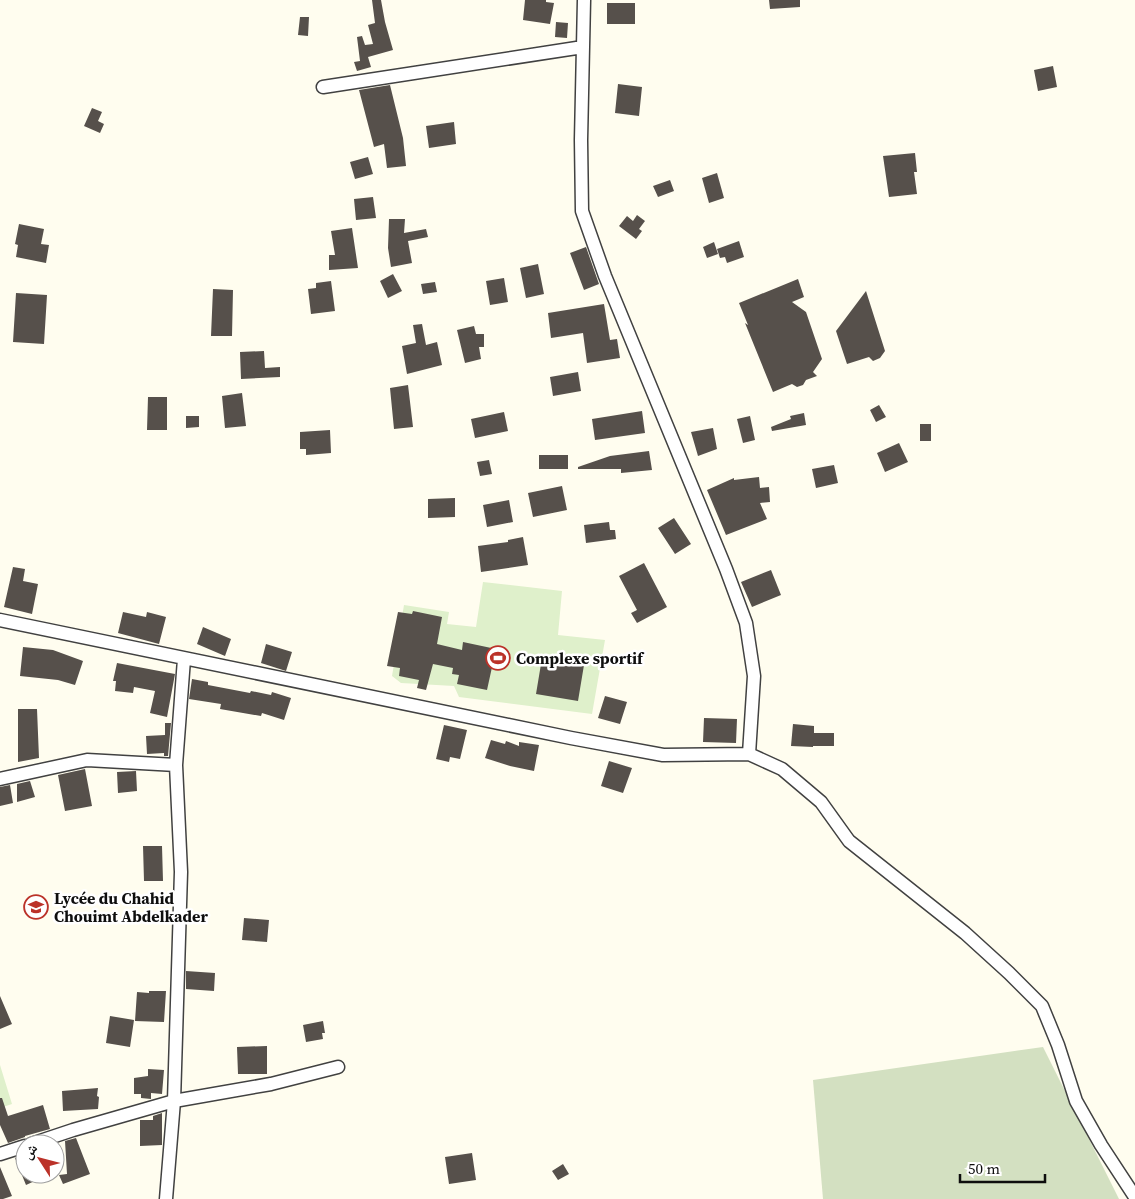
<svg xmlns="http://www.w3.org/2000/svg" width="1135" height="1199" font-family="'Source Serif 4','Noto Naskh Arabic',serif">
<style>
.cemetery{fill:#d3e0c1}
.pitch{fill:#dff0cb}
.building{fill:#56504b}
.lines{fill:none;stroke-linecap:round;stroke-linejoin:round}
.minor-casing{stroke:#414141;stroke-width:15}
.minor{stroke:#fff;stroke-width:12}
.labels{text-anchor:middle;stroke-width:5;stroke-linejoin:round;paint-order:stroke}
.poi-label{font-size:16px;font-weight:bold;fill:#0e0e0e;stroke:#fff;text-anchor:start}
</style>
<rect width="100%" height="100%" fill="#fffdef"/>
<path class="cemetery" d="M1043,1047L1119,1199H823L813,1080Z"/>
<path class="pitch" d="M483,582L562,591L558,635L605,640L592,714L459,697L454,686L401,683L392,676L404,605L449,612L447,624L476,627Z
M0,1065L12,1104L0,1108Z"/>
<path class="building" d="M372,0H381L385,22L393,50L368,57L371,67L357,71L354,62L360,61L357,37L362,36L365,45L373,44L368,25L375,23Z
M525,0H546V2L554,3L550,24L523,20Z
M769,0H800V7L770,9Z
M607,3H635V24H607Z
M300,17H309L308,36L298,35Z
M556,22L568,23L567,38L555,37Z
M1053,66L1057,87L1038,91L1034,70Z
M618,84L642,87L639,116L615,113Z
M390,85L403,138L406,166L387,168L384,144L374,147L359,90Z
M92,108L102,112L98,121L104,124L100,133L84,126Z
M454,122L456,144L429,148L426,126Z
M915,153L917,172H914L917,194L889,197L883,156Z
M368,157L373,174L355,179L350,162Z
M717,173L724,198L709,203L702,178Z
M670,180L674,191L658,197L653,186Z
M373,197L376,218L356,220L354,199Z
M637,215L645,221L639,229L642,231L636,239L619,226L627,216L633,221Z
M389,219H405L404,233L426,229L428,237L408,241L412,263L391,267L388,248Z
M19,224L44,229L41,244L49,245L46,263L16,257L18,245L15,244Z
M352,228L358,268L329,270V255H335L331,231Z
M739,241L744,257L727,263L725,257L720,258L717,249Z
M714,242L718,254L707,258L703,247Z
M586,247L599,284L584,290L570,253Z
M538,264L544,294L526,298L520,268Z
M393,274L402,291L388,298L380,281Z
M504,278L508,302L490,305L486,281Z
M798,279L804,297L792,302L806,312L822,359L813,372L817,376L806,380L803,385L797,387L792,384L773,392L745,323L748,325L739,303Z
M331,281L335,311L311,314L308,289L316,288V283Z
M435,282L437,292L423,294L421,284Z
M213,289L233,290L232,336H211Z
M866,291L885,351L880,358L873,361L869,357L847,364L836,331Z
M16,293L47,295L44,344L13,342Z
M604,304L610,340L617,339L620,358L587,363L583,333L551,338L548,313Z
M422,324L426,345L437,342L442,365L407,374L402,346L416,343L413,325Z
M474,326L476,334H484V347H479L481,359L465,363L457,330Z
M264,351L265,368L280,367V377L241,379L240,352Z
M578,372L581,391L553,396L550,377Z
M408,385L413,427L394,429L390,388Z
M242,393L246,426L225,428L222,396Z
M148,397H167V430H147Z
M879,405L886,417L876,422L870,410Z
M642,411L645,433L595,440L592,419Z
M504,412L508,431L475,438L471,419Z
M804,413L806,425L772,431L771,427L791,419L790,416Z
M186,416H199V427L186,428Z
M750,416L755,440L743,443L737,419Z
M920,424H931V441H920Z
M713,428L717,449L698,456L691,432Z
M330,430L331,453L306,455V449H300V432Z
M899,443L908,462L885,472L877,453Z
M649,451L652,470L621,473V469H578V467L610,456Z
M539,455H568V469H539Z
M489,460L492,474L480,476L477,462Z
M834,465L838,483L816,488L812,469Z
M759,477L760,488L769,487L770,502L760,503L767,519L726,535L707,490L734,478V480Z
M562,486L567,510L533,517L528,493Z
M455,498V517L428,518V499Z
M509,500L513,522L487,527L483,505Z
M674,518L691,544L675,554L658,528Z
M609,522L610,530H615L616,539L586,543L584,525Z
M523,537L528,565L481,572L478,546L508,542V540Z
M644,563L667,607L637,623L631,613L637,610L619,576Z
M13,567L25,569L23,581L38,584L32,614L4,607Z
M771,570L781,595L752,607L741,582Z
M413,611L442,617L437,644L462,650L463,642L496,649L487,690L457,684L459,675L452,674L453,668L433,664L426,690L417,688L419,680L399,676L400,668L387,666L398,612L412,614Z
M123,612L146,617L147,612L166,617L159,644L118,633Z
M203,627L231,639L225,656L197,644Z
M266,644L292,652L286,671L261,663Z
M23,647L53,650L83,661L75,685L58,680L20,676Z
M559,653L572,655L571,663L584,665L578,701L536,694L542,658L557,660Z
M117,663L175,674L167,717L150,713L155,691L134,687L133,693L115,691L116,681H113Z
M192,679L208,682V685L250,693L251,691L271,695L272,692L291,698L284,720L262,713L261,716L220,709L221,704L189,699Z
M605,696L627,702L620,724L598,718Z
M18,709H37L39,758L18,762Z
M704,718L737,719L736,743L703,742Z
M165,723H171L168,756H164V753L147,754L146,736L165,735Z
M793,724L814,726V733H834V746H813V747L791,746Z
M444,725L467,730L460,759L450,757L449,762L436,759Z
M491,740L505,744L506,741L519,746V742L539,745L534,771L510,766L485,758Z
M609,761L632,768L623,793L601,786Z
M85,769L92,806L65,811L58,775Z
M136,771L137,791L118,793L117,772Z
M30,781L35,797L17,802V784Z
M10,785L13,803L0,806V787Z
M143,846H162L163,881H144Z
M244,918L269,920L267,942L242,940Z
M186,971L215,973L214,991L186,989Z
M149,991H166L164,1022L135,1021L137,992L149,993Z
M0,996L12,1024L0,1029Z
M110,1016L134,1020L130,1047L106,1043Z
M323,1021L325,1033H322L323,1039L306,1042L303,1025Z
M267,1046V1074H238L237,1047Z
M148,1069L164,1070L162,1094L151,1093V1099L141,1098V1094H134V1078L148,1076Z
M98,1088L97,1096L99,1097L98,1109L63,1111L62,1091Z
M0,1098H2L8,1116L43,1105L50,1129L25,1136V1137L8,1143L0,1125Z
M162,1113V1145L140,1146V1120H153V1116Z
M76,1138L90,1174L63,1184L59,1175L67,1174L65,1141Z
M472,1153L476,1180L449,1184L445,1157Z
M25,1155V1174H50L26,1185L15,1158Z
M563,1164L569,1174L558,1180L552,1171Z
M0,1167L12,1196L3,1199H0Z"/>
<g class="lines">
<g class="minor-casing">
<path id="minor" d="M584,0L581,140L582,211L605,276L726,569L746,623L754,676L749,754
M323,87L583,47
M0,620L571,738L663,755L749,754L782,769L821,802L849,841L965,933L1009,973L1042,1006L1058,1045L1076,1101L1101,1145L1135,1197
M0,779L87,760L176,765
M31,1144L73,1130L174,1101L271,1084L338,1067
M0,1154L25,1146
M166,1199L174,1101L181,872L176,765L184,659"/>
</g>
<use href="#minor" class="minor"/>
</g>
<defs>
<g id="stadium-ring" transform="scale(1.25)"><circle r="9.5" fill="#fff" stroke="#bb3229" stroke-width="1.5"/><path d="M0-5a6.5 5 0 1 0 0 10a6.5 5 0 1 0 0-10ZM-3.5-1.8h7v3.6h-7Z" fill="#bb3229"/></g>
<g id="school-ring" transform="scale(1.25)"><circle r="9.5" fill="#fff" stroke="#bb3229" stroke-width="1.5"/><path d="M0-5L7-2L0 1L-7-2ZM-4 1L0 2.5L4 1V4Q0 6-4 4Z" fill="#bb3229"/></g>
</defs>
<g fill-rule="evenodd">
<use href="#stadium-ring" x="498" y="658"/>
<use href="#school-ring" x="36" y="907"/>
</g>
<g class="labels">
<g class="poi-label">
<text x="516" y="664">Complexe sportif</text>
<text x="54" y="904">Lycée du Chahid<tspan x="54" dy="18">Chouimt Abdelkader</tspan></text>
</g>
</g>
<g transform="translate(40 1159) rotate(306)"><circle r="24" fill="#ffffff" stroke="#9f9f9f"/>
<path d="M0-4L9 19L0 12L-9 19Z" fill="#bb3229"/>
<text y="-8" font-size="14" font-weight="bold" text-anchor="middle" fill="#0e0e0e">ش</text>
</g>
<path d="M960 1174v8h85v-8" fill="none" stroke="#0e0e0e" stroke-width="2.5"/>
<text x="968" y="1174" font-size="15" fill="#0e0e0e" stroke="#ffffff" stroke-width="4" paint-order="stroke">50 m</text>
</svg>
